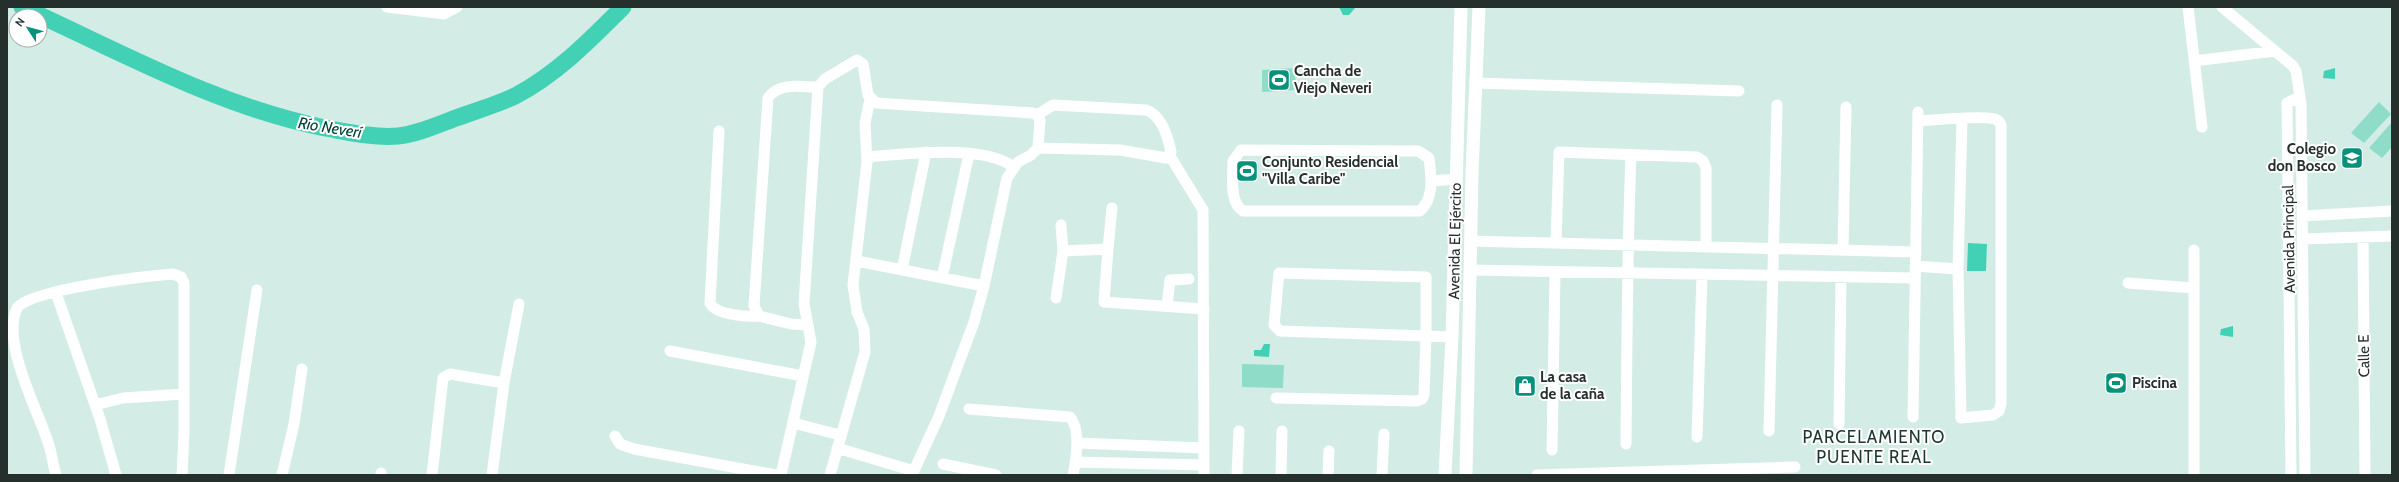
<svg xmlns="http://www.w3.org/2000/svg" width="2399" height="482" font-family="Cabin,sans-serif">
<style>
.green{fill:#8fdcc9}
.water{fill:#43d1b5}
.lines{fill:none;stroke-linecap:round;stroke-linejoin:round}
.river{stroke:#43d1b5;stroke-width:17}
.minor{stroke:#fff;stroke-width:11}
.tertiary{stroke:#fff;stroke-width:13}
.labels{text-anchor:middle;stroke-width:4;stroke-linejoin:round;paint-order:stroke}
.poi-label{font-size:15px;font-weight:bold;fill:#252f2c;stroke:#fff;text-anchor:start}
.street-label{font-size:15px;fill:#252f2c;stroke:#fff}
.water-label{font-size:16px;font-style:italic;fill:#034439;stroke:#fff}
.quarter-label{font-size:17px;letter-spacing:1px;fill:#203630;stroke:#fff}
</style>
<rect width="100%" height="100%" fill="#d3ede6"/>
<path class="green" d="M1295,68L1296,90L1262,92V70Z
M2379,102L2391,114L2364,143L2351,133Z
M2392,122V147L2382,158L2369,148Z
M1242,364L1284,365L1283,388L1242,387Z"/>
<path class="water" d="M1339,7H1356L1349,15H1343Z
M2335,68V79L2323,78L2324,71Z
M1242,163H1252V179H1242Z
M1968,243L1987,244L1986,271H1967Z
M2233,326V337L2220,335L2221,329Z
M1264,344H1270L1269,357L1254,356V350H1261Z
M2107 382a9 9 0 1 1 18 0a9 9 0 1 1-18 0Z"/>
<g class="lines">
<path class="river" d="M22,7C121,52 217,106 325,128C348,132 374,138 398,136C418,134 437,125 456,118C475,111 496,105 515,96C557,74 590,40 623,7"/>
<path class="minor" d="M387,7L444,14L457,7
M2188,7L2202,127
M2222,7L2293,66L2296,71L2301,104
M2194,61L2275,51
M1476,83L1739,91
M1037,115L1053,105L1146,110C1162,115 1168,137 1171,152L1166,158L1120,150L1038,148
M1918,121C1933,120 1983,115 1995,119C1998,120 2000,122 2001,125V404L1999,411L1993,415L1961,418L1958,269L1962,119
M719,131L710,303C715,315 748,317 759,316
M1241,150L1418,151L1429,158C1431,176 1435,197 1420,211H1243C1229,203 1233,176 1233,161Z
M1170,156L1203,210L1204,475
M867,157C902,154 985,144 1013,167
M1432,181L1456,179
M2302,216L2392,211
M2363,237L2365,475
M2302,239L2392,236
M1470,241L1916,252
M1556,242L1559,152L1697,157L1703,161L1706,168V247
M1108,249L1112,208
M1843,250L1846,107
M1063,251L1108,249L1104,302L1204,309
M857,261L984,286
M1915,266L1958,269
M902,270L926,152
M1470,270L1915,278
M1279,273L1426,277V336L1280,331L1274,325Z
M942,278L969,154
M2128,283L2194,288
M56,293L100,419L116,475
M1056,298L1063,251L1061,225
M1167,306L1170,280L1189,279
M808,325L791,324L759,316L754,306L768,98C779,82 801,87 818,87
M670,351L803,376
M1276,398L1417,401L1422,399L1424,395L1426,336L1452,337
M95,405L123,398L184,394
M969,409L1070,417C1081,429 1076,460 1073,475
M1913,417L1918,112
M793,423L840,435
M1839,424L1841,277
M1769,431L1777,105
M615,436L620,444L634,449L776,475
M1697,437L1702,275
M1077,443L1204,448
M1626,444C1627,348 1627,252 1631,156
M837,448L914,471
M1552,450L1555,273
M1075,462L1204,465
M943,464L996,475
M56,475C53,465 52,455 49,445C38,410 1,343 17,308C31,289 147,276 173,274L181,277L184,283V433L182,475
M229,475L257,290
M282,475L294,424L302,369
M381,475V473
M432,475L443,378L450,374L504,383
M492,475L504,383L519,304
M781,475L811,342L804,304L818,87L825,79L857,60L863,64L868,95L876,103L1033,113L1037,115L1040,120L1038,148L1031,155L1018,162L1007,178L984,286L974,322L939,416L912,475
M830,475L865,352L864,329L857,312L853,285L867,162L865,123L870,99
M1237,475L1239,431
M1281,475L1282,431
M1328,475L1329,451
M1382,475L1384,434
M1537,475L1795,467
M2194,475V250
M2291,475L2287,103L2295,99L2301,104L2305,475"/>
<path class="tertiary" d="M1445,475L1452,337L1461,7
M1466,475L1472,173L1479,7"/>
</g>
<defs>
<g id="stadium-square" transform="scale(1.15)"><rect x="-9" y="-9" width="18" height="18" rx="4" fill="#08927c" stroke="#fff"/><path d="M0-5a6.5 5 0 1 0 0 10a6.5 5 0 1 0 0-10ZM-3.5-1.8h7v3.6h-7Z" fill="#fff"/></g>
<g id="school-square" transform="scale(1.15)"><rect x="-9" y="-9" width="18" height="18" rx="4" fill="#08927c" stroke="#fff"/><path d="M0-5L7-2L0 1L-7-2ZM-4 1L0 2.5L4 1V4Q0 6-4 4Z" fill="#fff"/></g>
<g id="shop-square" transform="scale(1.15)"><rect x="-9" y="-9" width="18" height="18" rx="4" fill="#08927c" stroke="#fff"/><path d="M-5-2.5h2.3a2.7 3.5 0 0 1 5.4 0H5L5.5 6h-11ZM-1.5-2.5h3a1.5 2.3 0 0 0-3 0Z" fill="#fff"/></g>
</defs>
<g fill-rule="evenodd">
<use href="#stadium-square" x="1279" y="80"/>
<use href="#school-square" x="2352" y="158"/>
<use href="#stadium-square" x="1247" y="171"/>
<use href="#stadium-square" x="2116" y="383"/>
<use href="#shop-square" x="1525" y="386"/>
</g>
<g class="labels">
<g class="poi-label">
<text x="1294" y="76">Cancha de<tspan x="1294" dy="17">Viejo Neveri</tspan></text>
<text x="2336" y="154" text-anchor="end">Colegio<tspan x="2336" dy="17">don Bosco</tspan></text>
<text x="1262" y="167">Conjunto Residencial<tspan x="1262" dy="17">"Villa Caribe"</tspan></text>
<text x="1540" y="382">La casa<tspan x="1540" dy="17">de la caña</tspan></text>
<text x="2132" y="388">Piscina</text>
</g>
<g class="street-label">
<text transform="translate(2289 239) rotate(-91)" y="5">Avenida Principal</text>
<text transform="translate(1455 241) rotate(-89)" y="5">Avenida El Ejército</text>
<text transform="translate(2364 356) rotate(-91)" y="5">Calle E</text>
</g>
<g class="water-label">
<text transform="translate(330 127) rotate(9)" y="6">Río Neverí</text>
</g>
<g class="quarter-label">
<text x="1874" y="443">PARCELAMIENTO<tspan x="1874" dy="20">PUENTE REAL</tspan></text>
</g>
</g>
<rect width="2399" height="482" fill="none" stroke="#252f2c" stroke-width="16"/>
<g transform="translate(28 28) rotate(306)"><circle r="19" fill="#ffffff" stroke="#a8acab"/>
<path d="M0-3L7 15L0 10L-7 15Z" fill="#08927c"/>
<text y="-6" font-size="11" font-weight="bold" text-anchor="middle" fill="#252f2c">N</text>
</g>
</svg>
